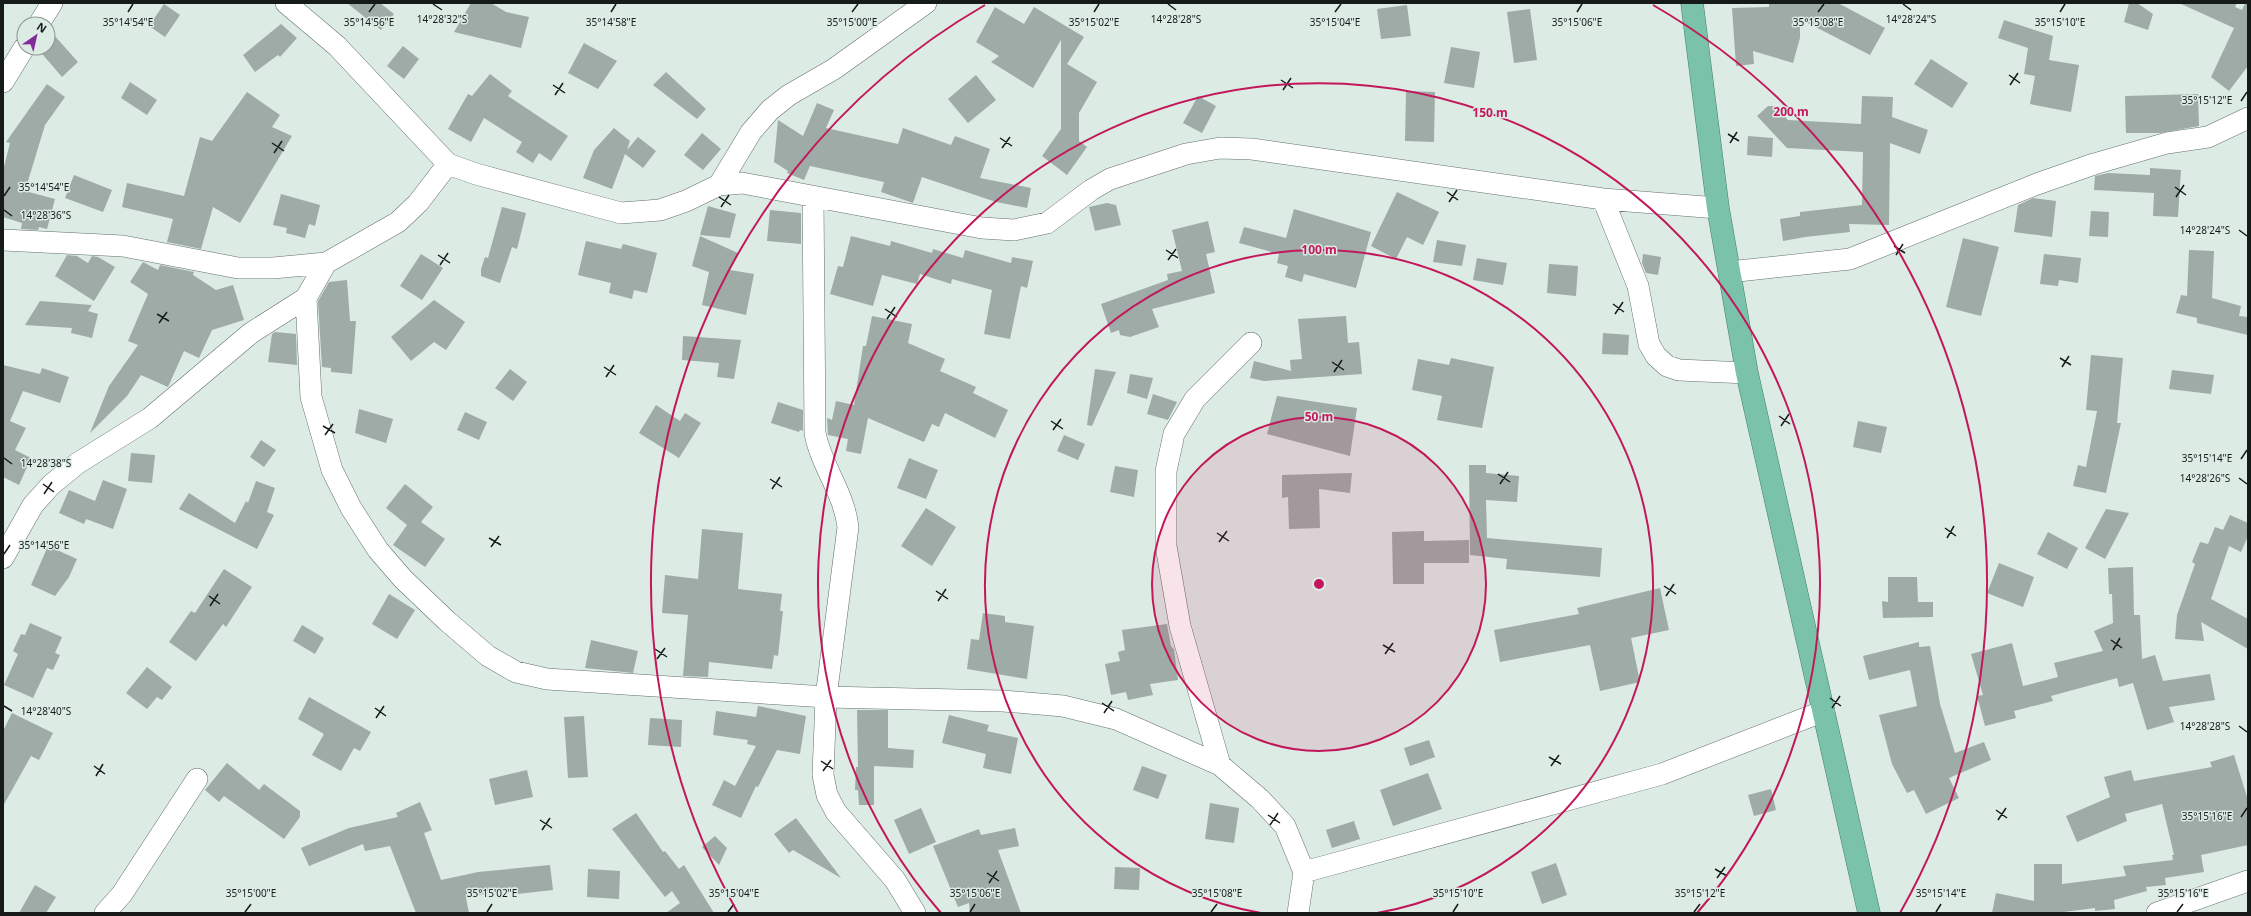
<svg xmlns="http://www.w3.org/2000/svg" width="2251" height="916" font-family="'Noto Sans',sans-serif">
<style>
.building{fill:#9eaba6}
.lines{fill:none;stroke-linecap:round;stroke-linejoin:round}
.minor-casing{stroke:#64706c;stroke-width:22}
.trunk-casing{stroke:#427d69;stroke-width:23}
.minor{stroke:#fff;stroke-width:21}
.trunk{stroke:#7ac2aa;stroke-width:22}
.ticks{fill:none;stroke:#161b19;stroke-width:1.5}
.ring{fill:none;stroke:#c2185b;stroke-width:2}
.ticks-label{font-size:10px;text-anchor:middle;fill:#161b19;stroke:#ddebe5;stroke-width:3;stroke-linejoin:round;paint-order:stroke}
.centre{fill:#c2185b;stroke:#ddebe5;stroke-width:2}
.ring-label{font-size:12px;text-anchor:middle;font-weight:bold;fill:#c2185b;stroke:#ddebe5;stroke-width:3;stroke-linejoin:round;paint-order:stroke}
</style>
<rect width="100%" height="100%" fill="#ddebe5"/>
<path class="building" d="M347,3H380L394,14L381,30Z
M471,3H491L506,12L529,17L521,48L454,32Z
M1770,3H1838L1885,28L1870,55L1800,19V38L1793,63L1753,51L1754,64L1736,66L1732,8L1769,7V4H1773Z
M2129,3H2137L2153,14L2148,30L2124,22Z
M2179,3H2237L2235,7L2242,10L2245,3H2248V66L2229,91L2211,77L2234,28Z
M164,4L180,15L165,37L149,26Z
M1407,5L1411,36L1381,39L1377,9Z
M995,7L1024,24L1034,7L1084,37L1067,64L1097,82L1079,113V141L1087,147L1067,175L1042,156L1061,129V40L1033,88L991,62L999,56L976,42Z
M1530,9L1537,60L1514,63L1507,12Z
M2004,20L2053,36L2049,60L2079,65L2071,112L2030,104L2035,76L2024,74L2028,48L1998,38Z
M281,24L297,38L280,57L278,55L255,72L243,55Z
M54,35L78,62L62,77L38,49L48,48V41Z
M584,43L617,61L598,89L568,73Z
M403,46L419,59L404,79L387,66Z
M1451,47L1480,52L1474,88L1444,83Z
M1931,59L1968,83L1952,108L1914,84Z
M666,72L706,109L697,119L653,85Z
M490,74L512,91L508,96L568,136L551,161L539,153L533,163L516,152L522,142L484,118L471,142L448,129L468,94L472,96Z
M976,75L996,100L968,123L948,99Z
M130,82L157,100L147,115L121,98Z
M47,84L65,97L45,125L25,191L55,199L47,229L39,227L38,230L21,229L22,223L3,217V171L10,143L6,142Z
M1406,91L1435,92L1434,142L1405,141Z
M247,92L280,115L272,127L292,136L240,223L213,207L201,249L167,242L173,219L122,207L127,183L184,196L200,137L212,141Z
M2198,94L2199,126L2160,133H2126L2125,96Z
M1198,96L1216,106L1202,133L1183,123Z
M1862,96L1893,97L1892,117L1928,130L1920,154L1890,143L1889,225L1849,224L1850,232L1805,237L1783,241L1780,219L1800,216V212L1862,205L1863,152L1787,148L1757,116L1768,106H1775L1788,120L1861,124Z
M817,103L834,110L826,128L898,144L903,128L951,145L955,136L990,149L980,178L1031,188L1027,208L996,202L922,177L913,203L881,192L884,182L810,166L804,180L787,173L788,171L774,162L778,120L803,136Z
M614,128L630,141L627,150L638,137L656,151L643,168L625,154L612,189L583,178L594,150Z
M702,133L721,149L703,170L684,155Z
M1748,136L1773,138L1772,157L1747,155Z
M2150,168L2181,170L2178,217L2153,216L2154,193L2094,190L2095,176L2108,173L2150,175Z
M74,175L112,190L103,212L65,198Z
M1397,192L1439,212L1423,245L1407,237L1396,259L1371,246Z
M281,194L320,205L315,226L309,224L305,238L286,233L287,228L273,225Z
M2033,198L2056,201L2052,237L2014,232L2018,205Z
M1107,203L1116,205L1121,225L1095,231L1089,207Z
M708,206L736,214L730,238L700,235Z
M502,207L526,213L517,249L512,247L500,283L481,276V269L485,257L488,258Z
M1294,209L1371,232L1356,288L1304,274L1302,282L1285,277L1288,266L1277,263L1279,254L1239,243L1244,227L1286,238Z
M770,210L801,213V244L767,241Z
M2091,211L2109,212L2108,237L2089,236Z
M1208,221L1215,252L1206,254L1215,293L1152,309L1159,327L1130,337L1120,335L1119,330L1111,333L1101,304L1168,280L1167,274L1182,271L1172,230Z
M700,236L738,253L730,270L754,274L746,315L702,305L709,272L692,266Z
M851,236L890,246L891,241L932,253L933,249L963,258L965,250L1011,263L1012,257L1033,261L1027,288L1021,286L1010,339L984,334L992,290L952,279L951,284L920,274L917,284L882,275L873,306L830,294L838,266L843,267Z
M1963,238L1999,247L1981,316L1946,307Z
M1437,240L1466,245L1462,266L1433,262Z
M586,241L621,249L623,244L657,253L647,293L634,290L632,299L609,293L611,283L578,275Z
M2189,250L2214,251L2212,298L2241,306L2239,316L2248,317V335L2197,323V318L2176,313L2181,295L2187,296Z
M421,254L443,268L422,300L400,286Z
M1643,254L1661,257L1658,275L1646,273L1642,263Z
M2044,254L2081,258L2078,283L2059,280L2058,286L2040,284Z
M67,255L77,256L88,263L92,256L98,257L115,267L94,301L55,276Z
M1477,258L1507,263L1503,285L1473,280Z
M143,262L158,270L160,265L194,272L193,275L216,290L233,285L244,320L212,330L199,358L184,351L168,387L141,375L127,396L90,433L109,386L138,345L128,341L148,294L130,282Z
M1549,264L1578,266L1576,296L1547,293Z
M347,280L350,321H356L352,374L331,372V368L322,367L318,301L329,282Z
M434,300L465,322L446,350L434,342L411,361L391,337Z
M40,301L92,305L88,311L98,314L92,338L71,333L72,328L25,325Z
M872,316L912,324L908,343L945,359L940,371L976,387L973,393L1008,410L995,438L945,413L939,427L932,424L924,442L868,418L861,454L846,451L848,439L828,435L827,418L832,420L836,401L854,405L863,346H866Z
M1346,316L1348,343L1359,342L1362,374L1264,381L1250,378L1254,361L1291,371L1290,360L1302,359L1298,319Z
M275,332L296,334L297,365L268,362L272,334Z
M1603,333L1629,335L1628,355L1602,354Z
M683,336L741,340L734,379L717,377L719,363L682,360Z
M2091,355L2123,358L2117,423H2121L2106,493L2073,486L2078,465L2086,467L2097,411L2086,410Z
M1451,358L1494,367L1482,428L1437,420L1442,396L1412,390L1418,359L1449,365Z
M3,365L40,374L42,368L69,377L60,403L23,391L10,421L26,428L15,450L31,458L19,485L3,477Z
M510,369L527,382L513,401L495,388Z
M1095,369L1116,372L1092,426L1087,425Z
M2172,370L2214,375L2211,394L2169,389Z
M1130,374L1153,378L1147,399L1127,393Z
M1153,394L1177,402L1168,420L1147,414Z
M1277,396L1357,408L1350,456L1267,434Z
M778,402L803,410V431L800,430L799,432L771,423Z
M656,405L680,421L685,413L701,423L679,458L639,433Z
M359,409L393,419L386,443L355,433Z
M465,412L487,422L479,440L457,430Z
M1858,421L1887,427L1881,453L1853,447Z
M1064,435L1085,444L1078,460L1057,451Z
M261,440L276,450L264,467L250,457Z
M131,453L155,455L152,483L128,481Z
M909,458L938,470L926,499L897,488Z
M1469,465H1486V473L1519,476L1517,502L1486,500L1487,538L1602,548L1600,577L1506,569L1507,559L1470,555Z
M1115,466L1138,470L1134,497L1110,492Z
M1352,473L1350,493L1319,489L1320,528L1289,529L1288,497L1282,498V475Z
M103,480L127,489L113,529L86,519L84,524L59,513L69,490L95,501Z
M256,481L275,488L267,512L274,515L257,549L179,509L189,493L235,523L246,501L248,503Z
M405,484L433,507L421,522L445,539L425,567L393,545L407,525L386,508Z
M926,508L956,527L932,566L901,546Z
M2106,509L2129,513L2105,559L2085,548Z
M2230,515L2248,523V536L2241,552L2229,546L2211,599L2248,619V649L2201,622L2204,641L2175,639L2177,615L2195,564L2192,562L2200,542L2208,544L2215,527L2223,530Z
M702,529L743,533L738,589L782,594L780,611H783L778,656L774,655L772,669L709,662L708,677L683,676L688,615L662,613L665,575L698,579Z
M1424,531V541L1469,540V563H1424V584H1393L1392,532Z
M2048,532L2078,548L2067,569L2037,554Z
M48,546L77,559L69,577L55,596L31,585Z
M1999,563L2034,577L2023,607L1987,593Z
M2133,567L2134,615H2140L2142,659L2155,655L2163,681L2210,674L2215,700L2169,707L2174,722L2147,730L2133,683L2119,687L2117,678L2051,696L2053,701L2014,711L2016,718L1985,726L1977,696L1983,695L1971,654L2012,643L2023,686L2058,677L2054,663L2103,651L2094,631L2113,623L2112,594H2109L2108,568Z
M224,569L252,587L226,627L223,624L196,661L169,642L191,611L195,613Z
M1888,577H1917L1918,602H1933V617L1883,618L1882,601L1888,602Z
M1660,588L1669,630L1631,638L1640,682L1600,691L1590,645L1500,662L1494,630L1579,614L1577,608Z
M389,594L415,610L397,639L372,624Z
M983,613L1005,616V622L1034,626L1027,679L967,669L971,639L979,640Z
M30,623L62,637L55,653L60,655L53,670L47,668L33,698L4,685L18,654L13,651L21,634L25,635Z
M1167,624L1171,646L1174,649L1178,680L1150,684L1153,695L1128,700L1126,692L1111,695L1105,664L1120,661L1118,652L1125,650L1122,630Z
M302,625L324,638L315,654L293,641Z
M591,640L638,651L633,673L585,668Z
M1919,642V647L1930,646L1940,704L1955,753L1984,742L1991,760L1949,778L1959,798L1926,814L1914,790L1907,793L1892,764L1879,715L1917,706L1910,670L1869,680L1863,656Z
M147,667L172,687L162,700L157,697L147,709L126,693Z
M309,697L371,732L360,751L354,748L341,771L312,755L324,734L298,719Z
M758,706L806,716L800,754L777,750L758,787L756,786L741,818L712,805L724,780L735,786L756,746L747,744L748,740L713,735L716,711L756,717Z
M857,710H888V748L914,750L913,768L874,766V805H859L858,790H855L856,767H858Z
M12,713L53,733L39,760L31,756L3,806V731Z
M949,715L989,725L987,731L1018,738L1011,774L983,768L986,754L942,743Z
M584,716L588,777L568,778L564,717Z
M650,718L682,720L681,747L648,745Z
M1429,740L1435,757L1410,766L1404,748Z
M2234,755L2248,800V845L2201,855L2204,872L2165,878L2166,885L2146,887L2147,891L2114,900L2115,909L2095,911V908L2056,913H1992L1996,893L2034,901V864H2062V884L2126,876L2123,866L2173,860L2172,855H2174L2162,804L2125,814L2127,821L2077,842L2066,816L2110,797L2104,777L2131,770L2134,781L2212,767L2210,762Z
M227,763L259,790L264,784L300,811V817L284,839L224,796L219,802L205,790Z
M1142,766L1167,775L1158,799L1133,790Z
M527,770L533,797L495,805L489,779Z
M1428,773L1442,809L1393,826L1380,790Z
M1771,789L1776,810L1754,816L1748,795Z
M420,802L432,830L424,833L441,880L478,872L550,865L553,890L517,894L516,887L466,898L469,913H416L390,846L365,851L363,844L309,866L301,848L349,828L398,817L396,813Z
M1210,803L1239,808L1234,843L1205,839Z
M921,808L936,842L909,854L894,820Z
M636,813L663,852L665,851L679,869L684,865L714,913H666L680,903L672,891L665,897L612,829Z
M796,818L841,878L793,850L789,853L774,834Z
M1354,821L1360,839L1332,848L1326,830Z
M1015,828L1019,846L998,850L1021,913H970L969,903L958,907L933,846L979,829L981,835Z
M715,836L727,848L719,865L702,847Z
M1556,863L1567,895L1542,904L1531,872Z
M1115,867L1140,868L1139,890L1114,889Z
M588,869L620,871L619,899L587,897Z
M35,885L56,897L46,913H19Z"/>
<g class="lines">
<g class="minor-casing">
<path id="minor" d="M286,3L337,46L448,164
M39,24L52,3
M3,82L24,48
M719,185L751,132L770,110L789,95L834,69L926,3
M813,197L815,433C821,466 844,492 848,527L826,697L823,775L827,795L836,812L895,880L915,913
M1603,199L1638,286L1649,344L1656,356L1667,366L1679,370L1747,373
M3,240L123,246L238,268H273L326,263
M1729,272L1850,259L2037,184L2094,164L2167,143L2208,137L2248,118
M306,298L311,397L332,470L351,508L378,550L403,579L447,621L488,656L516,672L547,679L826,697L1003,701L1063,706L1116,719L1220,765L1260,799L1285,826L1304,872L1298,913
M3,558L33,505L51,485L78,463L150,418L251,333L306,298L326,263L398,222L418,203L448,164L476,174L621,213L660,210L686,201L719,185L742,183L982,228L1014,230L1047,223L1091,190L1110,179L1186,154L1220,148L1252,149L1603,199L1718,208
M1220,765L1180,626L1166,546V471L1174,434L1195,399L1251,343
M1304,872L1662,774L1824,711
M105,913L122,894L197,779
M2157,913L2248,881"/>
</g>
<g class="trunk-casing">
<path id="trunk" d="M1692,3L1718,208L1747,373L1869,913"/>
</g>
<use href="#minor" class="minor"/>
<use href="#trunk" class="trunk"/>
</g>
<path class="ticks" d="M433,4L442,10M1168,4L1176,10M1903,4L1911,10M128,12L133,4M369,12L375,4M611,12L616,4M852,12L858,4M1094,12L1099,4M1335,12L1341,4M1577,12L1582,4M1818,12L1824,4M2060,12L2065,4M2009,75L2020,83M1281,80L1293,88M553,85L565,93M2010,85L2018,73M1283,90L1291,78M555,95L563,83M2241,101L2247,92M1728,134L1739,141M1000,138L1012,146M272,143L284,151M1730,143L1737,132M1002,148L1010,137M274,153L282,141M2175,187L2186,195M1447,192L1458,200M4,196L10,187M719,197L731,205M2176,197L2184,185M1449,202L1457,190M721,207L729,195M4,210L12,216M2239,230L2247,236M1894,246L1905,253M1166,250L1178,258M438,255L450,263M1896,255L1903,244M1168,260L1176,249M440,265L448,253M1613,304L1624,312M885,309L897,317M157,314L169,321M1615,314L1623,302M887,319L895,307M159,323L167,312M2060,358L2071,365M1332,362L1344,370M604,367L616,375M2062,367L2069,356M1334,372L1342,360M606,377L614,365M1779,416L1790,424M1051,421L1063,429M323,426L335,433M1781,426L1789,414M1053,430L1061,419M325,435L333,424M4,458L12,464M2241,459L2247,450M1498,474L1510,482M2239,478L2247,484M770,479L782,487M43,484L54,492M1500,484L1508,472M772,489L780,477M44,494L52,482M1945,528L1956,536M1217,533L1229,541M489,538L501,545M1947,538L1954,526M1219,542L1227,531M491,547L499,536M4,554L10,545M1664,586L1676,594M936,591L948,599M209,596L220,604M1666,596L1674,584M938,601L946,589M210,606L218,594M2111,640L2122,648M1383,645L1395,652M655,649L667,657M2113,650L2120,638M1385,654L1393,643M657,659L665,648M1830,698L1841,706M1102,703L1114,711M4,706L12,711M375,708L386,716M1832,708L1840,696M1104,713L1112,701M376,718L384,706M2239,726L2247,732M1549,757L1561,764M821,761L833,769M94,766L105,774M1551,766L1559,755M823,771L831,760M96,776L103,764M1996,810L2007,818M1268,815L1280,823M2241,817L2247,808M540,820L552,828M1998,820L2006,808M1270,825L1278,813M542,830L550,818M1715,869L1727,876M987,873L999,881M1717,878L1725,867M989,883L997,871M245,912L251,904M487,912L492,904M728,912L734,904M970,912L975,904M1211,912L1217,904M1453,912L1458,904M1694,912L1700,904M1936,912L1941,904M2177,912L2183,904"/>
<circle cx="1319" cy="584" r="167" fill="#c2185b" fill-opacity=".12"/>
<g class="ring">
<circle cx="1319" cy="584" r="167"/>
<path d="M1261 913A334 334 0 1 1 1377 913"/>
<path d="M941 913A501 501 0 1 1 1697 913"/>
<path d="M738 913A668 668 0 0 1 985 5M1653 5A668 668 0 0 1 1900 913"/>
</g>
<g class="ticks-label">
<text x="442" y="23">14°28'32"S</text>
<text x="1176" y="23">14°28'28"S</text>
<text x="1911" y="23">14°28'24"S</text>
<text x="611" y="26">35°14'58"E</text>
<text x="852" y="26">35°15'00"E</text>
<text x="1094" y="26">35°15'02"E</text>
<text x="1335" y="26">35°15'04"E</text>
<text x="1577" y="26">35°15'06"E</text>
<text x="1818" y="26">35°15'08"E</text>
<text x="2060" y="26">35°15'10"E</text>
<text x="128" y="26">35°14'54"E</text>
<text x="369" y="26">35°14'56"E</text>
<text x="2207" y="104">35°15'12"E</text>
<text x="44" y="191">35°14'54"E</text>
<text x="46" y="219">14°28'36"S</text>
<text x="2205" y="234">14°28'24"S</text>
<text x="2207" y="462">35°15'14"E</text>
<text x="46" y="467">14°28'38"S</text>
<text x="2205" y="482">14°28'26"S</text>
<text x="44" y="549">35°14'56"E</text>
<text x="46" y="715">14°28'40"S</text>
<text x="2205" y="730">14°28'28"S</text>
<text x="2207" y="820">35°15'16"E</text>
<text x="251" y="897">35°15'00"E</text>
<text x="492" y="897">35°15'02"E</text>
<text x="734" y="897">35°15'04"E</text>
<text x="975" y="897">35°15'06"E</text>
<text x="1217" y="897">35°15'08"E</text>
<text x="1458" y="897">35°15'10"E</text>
<text x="1700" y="897">35°15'12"E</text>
<text x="1941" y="897">35°15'14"E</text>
<text x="2183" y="897">35°15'16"E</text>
</g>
<circle cx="1319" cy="584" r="6" class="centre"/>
<g class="ring-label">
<text x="1791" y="116">200 m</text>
<text x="1490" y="117">150 m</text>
<text x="1319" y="254">100 m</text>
<text x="1319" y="421">50 m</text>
</g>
<rect width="2251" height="916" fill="none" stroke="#161b19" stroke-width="8"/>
<g transform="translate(36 36) rotate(34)"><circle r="19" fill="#ddebe5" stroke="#8d9893"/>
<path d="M0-3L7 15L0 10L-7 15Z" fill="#832b98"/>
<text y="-6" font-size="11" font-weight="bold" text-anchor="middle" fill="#161b19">N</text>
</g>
</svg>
